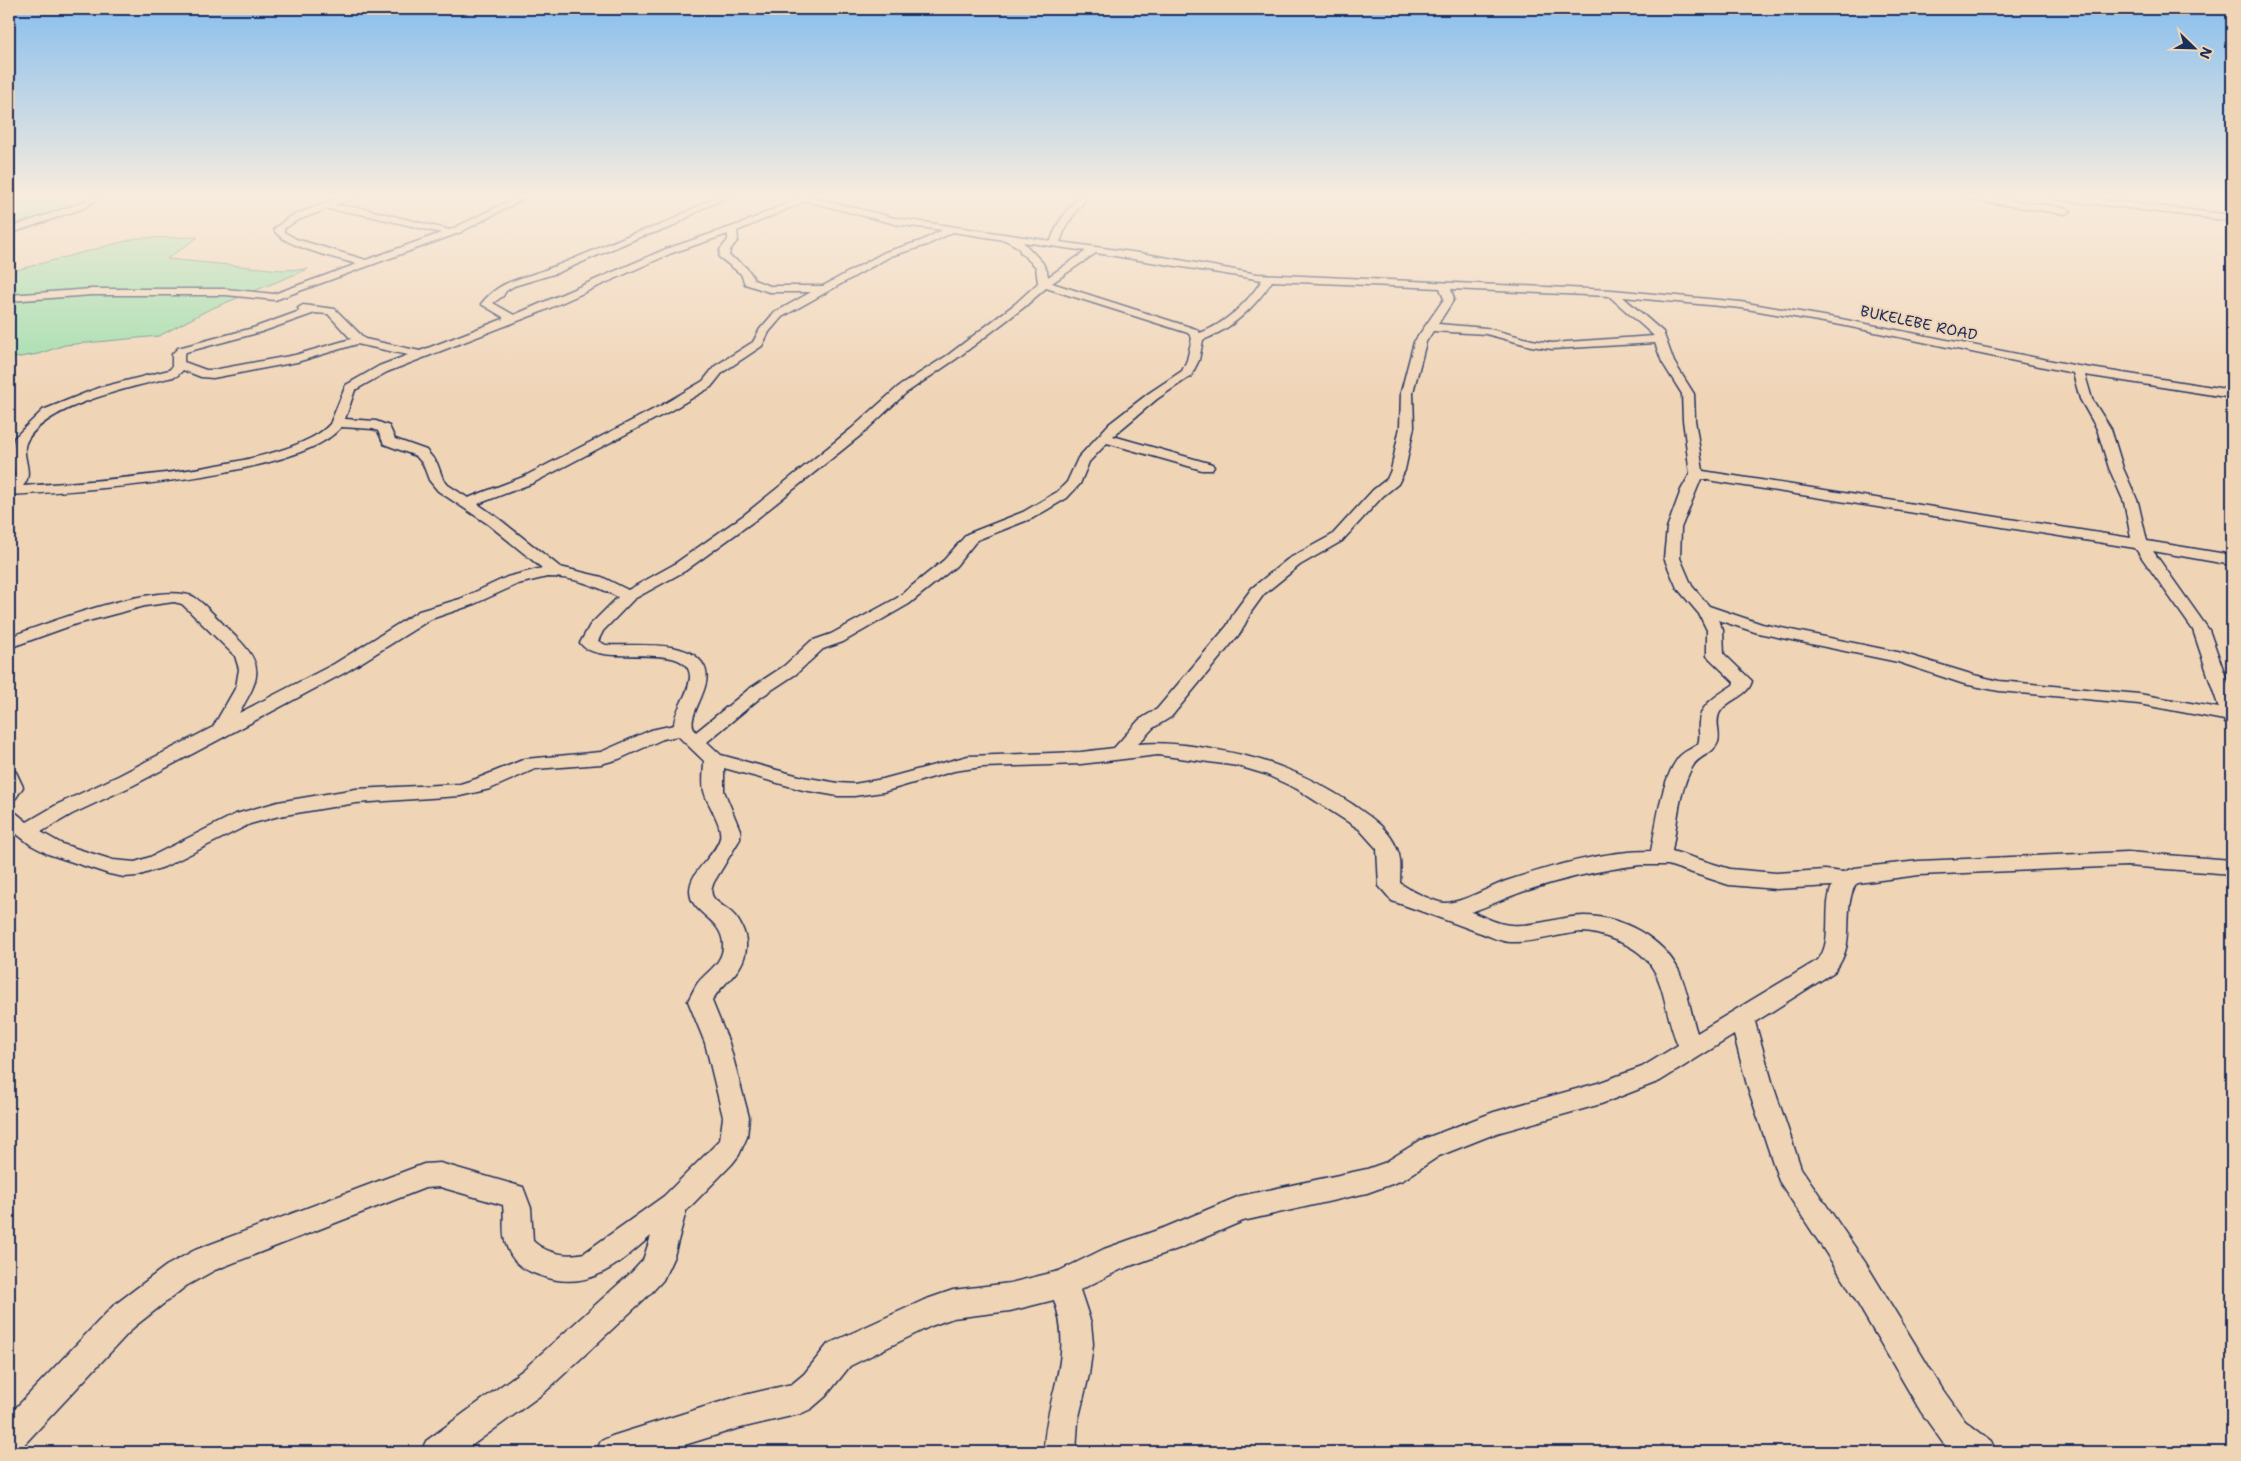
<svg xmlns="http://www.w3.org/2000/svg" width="2241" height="1461" font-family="'Shantell Sans',sans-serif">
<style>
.green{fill:#9adda9;stroke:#5a8684}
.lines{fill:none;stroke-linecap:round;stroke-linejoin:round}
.street-casing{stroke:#1b2f5e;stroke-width:3}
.street{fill:#f0d4b6;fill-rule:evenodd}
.labels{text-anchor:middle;stroke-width:4;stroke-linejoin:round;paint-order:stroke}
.far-street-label{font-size:15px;fill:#1b2f5e;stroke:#f0d4b6}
</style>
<rect width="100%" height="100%" fill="#f0d4b6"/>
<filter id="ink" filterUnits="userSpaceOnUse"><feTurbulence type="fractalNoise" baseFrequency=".02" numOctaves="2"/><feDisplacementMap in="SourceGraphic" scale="10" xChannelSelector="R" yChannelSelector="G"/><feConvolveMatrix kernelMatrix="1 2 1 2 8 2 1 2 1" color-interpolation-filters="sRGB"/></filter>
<g filter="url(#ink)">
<path class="green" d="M9,196H49L71,206L9,226Z
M198,237L167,259L281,270L308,269L208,310L159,336L65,345L38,354L9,359V272L137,238Z"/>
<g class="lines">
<g class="street-casing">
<path id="street" d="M93,196H103L84,208L9,234V228L78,204Z
M344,196H360L335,205L361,208L450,230L519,196H529L459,233L275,300L226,295H92L9,301V295L92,289H226L274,294L357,264C340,259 278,245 274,229L289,217ZM327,209L361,214L441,233L366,260L296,239L284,232V229L296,221Z
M719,196H731L703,208L670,228L640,237L557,273L514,286L506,291L503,296L493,303L514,315L666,249L743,223L796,199L792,196H807L895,218L1051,241C1056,223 1068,209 1079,196H1088L1067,224L1060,242L1146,254L1257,274L1612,290L1741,302L1841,319L2078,366L2232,390V398L2085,375L2092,399L2111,429L2123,468L2138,502L2147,541L2232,555V565L2153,551L2209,630L2232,694V725L2225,723L2224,720L2139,704L1999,691L1964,684L1898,662L1758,633L1718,620L1723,630L1724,654L1752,681C1747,698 1729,698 1720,712C1714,722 1721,733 1718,742C1713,755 1699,755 1693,766C1679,788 1677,826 1672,851L1730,869L1776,873L1825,870L1843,872L1854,868L1919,861L2127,852L2232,860V874L2127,866L1919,875L1858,883L1855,885C1841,915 1858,943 1834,972L1755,1022L1773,1085L1801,1168L1865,1262L1943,1390L1965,1421L1991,1441L1996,1452H1954L1943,1443L1921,1412L1845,1282L1779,1181L1747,1085L1734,1035L1660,1081L1601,1104L1497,1133L1439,1156L1403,1180L1367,1193L1243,1221L1180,1248L1122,1269L1080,1290L1091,1323L1093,1344L1089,1375L1078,1421L1076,1452H1044C1045,1395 1075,1359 1054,1300L1010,1311L953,1318L931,1326L850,1366L826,1396L811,1409L800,1414L736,1429L662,1452H596L601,1441L612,1436L736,1397L792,1384L804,1374L828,1344L924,1300L953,1290L1010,1283L1059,1271L1104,1249L1166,1227L1240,1196L1367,1169L1384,1163L1421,1140L1494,1112L1598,1083L1642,1067L1678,1045C1659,1003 1670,959 1615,940C1605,936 1593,932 1582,932C1558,934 1535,943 1511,942C1500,942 1488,935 1478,932C1449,921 1421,911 1392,901L1379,886L1377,849L1359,829L1297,789L1265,774L1238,766L1158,755L1081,764L982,767L954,771L883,792L854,796H838L803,790L724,768V791L740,830V839L714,882C712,887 710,892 713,897C717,903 725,907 731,912C742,922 749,939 745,954C741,974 721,984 712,1001L729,1043L749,1117L747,1137L739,1155L732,1164L686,1211L674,1256L663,1280L652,1292L545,1392L463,1452H421L426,1441L523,1370L632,1272L643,1260L651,1236C615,1267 587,1294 536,1274C522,1269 512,1261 507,1247C501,1234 505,1219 503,1205L440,1187L425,1188L215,1270L186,1286L134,1327L20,1449L9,1452V1415L113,1306L166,1266L195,1250L424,1164L440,1163L523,1187L531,1208L533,1241C547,1254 567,1257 584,1253L664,1196L720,1140L723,1117L705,1043L688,1001C691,995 694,989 697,984C707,971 724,963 723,944C722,918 690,914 690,891C690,870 715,857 720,838C723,823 707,805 704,791C702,782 704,770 704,761L678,736L663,739L619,759L601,764L535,769L490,789L460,796L356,803L279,816L250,824L164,867L137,876L124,877L109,874L48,854L31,845L9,828V811L16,813L27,822L58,804L118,776L213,727L236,687L239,669L235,656L182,604L174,602L145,606L73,625L9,648V637C47,623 155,582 192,596C202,600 227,629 236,637C267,667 258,680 239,713L334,664L419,611L460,599L507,577L542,568L488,524L438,491L429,480L423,464L416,456L384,444L378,431L373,429L341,427C300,478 77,491 9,495V484L15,475L11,452L14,438L43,410L98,388L169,370L172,367V354L178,348L253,328L300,311L298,308L303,305L335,309L365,339L420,351L503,319V317L481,304C502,278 521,280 550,268C578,258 604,245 632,234C642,230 655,228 665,223C685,214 698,204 719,196ZM806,201L895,224L942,230L921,241L885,252L823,286H770L754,280C749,267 740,262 729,256L730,250L738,240L737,231ZM953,232L1005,240L1018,247L1021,253L1036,267L1038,283L1015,304L948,355L898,387L851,429L744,515L673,565L628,590L602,577L560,567L498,518L478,504L533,483L670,411L711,387L723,372L762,346L769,332L782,317L891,256L927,245ZM728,234V240L720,250L719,257L741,274L745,284L769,292H811L774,313L760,329L753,342L715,366L703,381L662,405L523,477L468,498L448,485L443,479L437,463L426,450L395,439L389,426L376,421L345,419L355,390L387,372L541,312L672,253ZM1023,242L1086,251L1048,277L1047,271L1042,262ZM1096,253L1262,280C1248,302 1225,324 1200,333L1196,329L1052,283ZM1272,281L1440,288L1444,299L1414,342L1401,392L1400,427L1391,470L1387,479L1373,490L1332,535L1288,559L1252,588L1235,611L1227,626L1157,709L1139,720L1114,748L1081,752L968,756L883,779L854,784L838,783L803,777L721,755L707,742L761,697L796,674L823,649L843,642L909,604L956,566L977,540L1033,518L1067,498L1080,484L1089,462L1107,443L1202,470H1212L1214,467L1212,464L1113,436L1157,399L1191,376L1199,360L1203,340C1232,329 1256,306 1272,281ZM1046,288L1188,333L1192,338L1187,360L1182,371L1149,393L1109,424L1078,458L1067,482L1057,492L1023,512L967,534L944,560L897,598L831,634L811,641L784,666L749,689L696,732C682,718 716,687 704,666C689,638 634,647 606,645L598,641L603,631L634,599L685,571L754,521L861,435L906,393L956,359L1023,308ZM1451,289L1609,296L1654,336L1552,343L1532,340L1486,328L1438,324L1454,299ZM1623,297L1741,308L1841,325L2073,373L2080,399L2097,429L2109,468L2124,502L2131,538L1703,471L1695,420L1694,394L1674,362L1663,332ZM315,313L328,314L351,339L295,355L213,370H206L184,362V355L186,352L261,332ZM1433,331L1486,334L1531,346L1552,349L1655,343L1662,362L1682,394L1683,420L1690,474L1681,490L1667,528L1664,558L1677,588L1699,614L1707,630V656L1734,682L1733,685C1718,695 1700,704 1699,723C1698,731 1701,736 1698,744C1692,749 1684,751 1679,757C1661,779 1657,823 1651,851C1602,851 1552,866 1506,881C1490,887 1462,903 1445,903C1434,902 1409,890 1400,883C1400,872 1402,859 1397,849C1389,828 1369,816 1352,804C1300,770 1260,756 1199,747C1179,744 1159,742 1138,744L1153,728L1171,717L1241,632L1251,612L1264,594L1300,565L1342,541L1383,496L1398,484L1405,470L1414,427L1413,392L1426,342ZM357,344L408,355L379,366L346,385L330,424C291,469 86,482 23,486C36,472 18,454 28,439C51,403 137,386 177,376L183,370L201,377L213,378L297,362ZM1701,479L2135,548L2193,630L2219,708L2139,694L1999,681L1974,675L1902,653L1762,624L1709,606L1692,586L1680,558L1681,528ZM547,577C574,577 594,585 618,597L590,625L580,643C599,670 690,638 690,677C689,695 675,708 674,725L651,730L601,752L525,759L476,779L460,784L356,789L278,802L236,814L150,857L135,862L113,860L62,844L41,832L72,814L132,786L346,672L431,619L472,605L518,584ZM1640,865H1668L1729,885L1776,889L1832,886C1822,909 1834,940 1818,960L1697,1033C1690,1012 1689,993 1679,971C1662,937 1621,916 1584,916C1562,916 1535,927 1511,925C1499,925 1483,916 1471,912C1489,906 1505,898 1522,892C1561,879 1600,870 1640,865Z
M1961,196H1981L2066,208L2071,211L2066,214L1965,199Z
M2050,196H2072L2232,215V221L2054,199Z
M9,770L16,772L23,787L16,798L9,800Z"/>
</g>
<use href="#street" class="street"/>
</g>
</g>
<linearGradient id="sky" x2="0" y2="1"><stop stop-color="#88bfee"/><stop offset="0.49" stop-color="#f8ecde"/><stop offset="1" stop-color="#f8ecde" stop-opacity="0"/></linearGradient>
<rect width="2241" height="400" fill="url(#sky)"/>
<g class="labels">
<g class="far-street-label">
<text transform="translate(1919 323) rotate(12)" y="5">BUKELEBE ROAD</text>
</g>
</g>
<rect width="2241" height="1461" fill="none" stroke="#f0d4b6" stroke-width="30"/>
<rect x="15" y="15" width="2211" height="1431" fill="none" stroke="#1b2f5e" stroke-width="2" filter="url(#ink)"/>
<g transform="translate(2194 48) rotate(113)" stroke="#f0d4b6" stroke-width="4" paint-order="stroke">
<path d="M0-4L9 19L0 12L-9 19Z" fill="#1b2f5e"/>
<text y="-8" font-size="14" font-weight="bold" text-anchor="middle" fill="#1b2f5e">N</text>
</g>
</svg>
